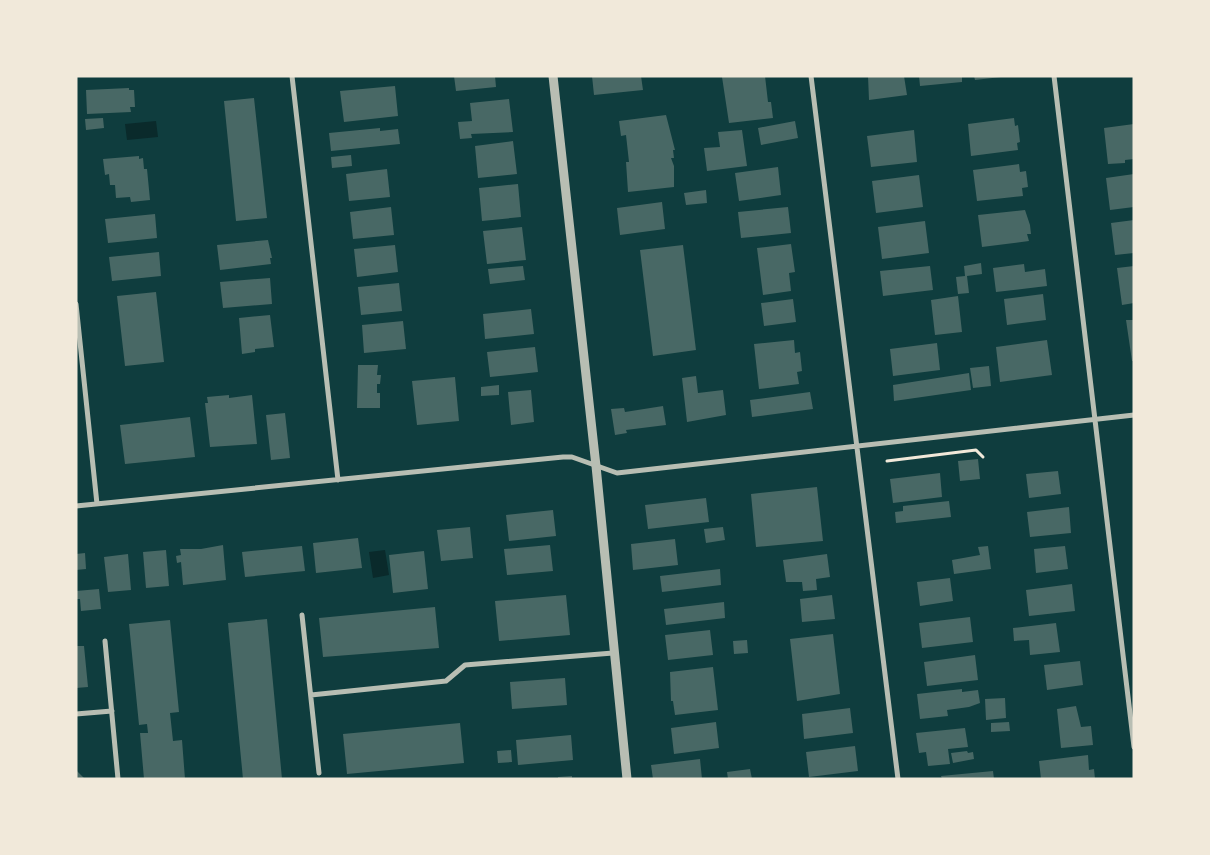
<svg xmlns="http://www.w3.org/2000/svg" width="1210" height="855" font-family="Roboto,sans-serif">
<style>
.water{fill:#0a2a2b}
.building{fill:#486865}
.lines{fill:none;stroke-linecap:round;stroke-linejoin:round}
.path{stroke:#f1e9da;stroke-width:3}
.minor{stroke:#b8beb3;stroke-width:5}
.tertiary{stroke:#b8beb3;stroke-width:9}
</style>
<rect width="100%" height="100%" fill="#0f3d3e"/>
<path class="water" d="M156,121L158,137L127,140L125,124Z
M385,550L389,575L373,578L369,552Z"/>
<path class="building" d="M454,76H495L496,87L456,91Z
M592,76H641L643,90L594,95Z
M765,76L768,102H771L773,118L729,123L722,77Z
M868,76H904L907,95L869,100Z
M919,76H962V82L920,86Z
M974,76H1001V77L975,80Z
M395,86L398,116L344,122L340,91Z
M129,88V90H134L135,107H130L131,112L87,114L86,90Z
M254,98L267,218L236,221L224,101Z
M509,99L513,132L471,134L472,138L460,139L458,122L472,121L470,103Z
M666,115L675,150H673L674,158H671L674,166V187L628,192L626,162H629L626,135L621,136L619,121Z
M103,118L104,128L86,130L85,119Z
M1014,118L1015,126L1018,125L1020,142L1017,143L1018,150L971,156L968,124Z
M795,121L798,138L761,145L758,128Z
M1134,124V159L1125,160V163L1108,164L1104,128Z
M380,128V131L398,129L400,144L331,151L329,133Z
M742,130L747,166L707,171L704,148L720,147L718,132Z
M914,130L917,162L871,167L867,136Z
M513,141L517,174L478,178L475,146Z
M351,155L352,166L332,168L331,157Z
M139,156V159L143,158L144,169H147L150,200L131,202L130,197L116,198L115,185H110L109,174L105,175L103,159Z
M1019,164L1020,172L1026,171L1028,187L1022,188L1023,196L977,201L973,170Z
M778,167L781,195L739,201L735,173Z
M387,169L390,197L349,201L346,174Z
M1134,174V207L1110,210L1106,178Z
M919,175L923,207L876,213L872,181Z
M518,184L521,217L482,221L479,188Z
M706,190L707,203L686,205L684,193Z
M662,202L665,229L620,235L617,208Z
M391,207L394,235L353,239L350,212Z
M788,207L791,233L741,238L738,212Z
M1025,210L1030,225L1031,234H1027L1029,241L982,247L978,215Z
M155,214L157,238L108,243L105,219Z
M1134,220V253L1115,255L1111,223Z
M925,221L929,253L882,259L878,227Z
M522,227L526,260L487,264L483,231Z
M268,240L272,258H270L271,264L220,270L217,245Z
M791,244L795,272L789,273L791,291L763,295L757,248Z
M395,245L398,272L357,277L354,249Z
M683,245L696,350L653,356L640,250Z
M159,252L161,276L112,281L109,257Z
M981,263L982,274L967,276L969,293L958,294L956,277L965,276L964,266Z
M1024,264L1025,272L1045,269L1047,286L996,292L993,268Z
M523,266L525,280L490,284L488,269Z
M930,266L933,290L883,296L880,271Z
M1134,266V303L1122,305L1117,268Z
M270,278L272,304L223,308L220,282Z
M399,283L402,311L361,315L358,287Z
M156,292L164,362L125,366L117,296Z
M1043,294L1046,320L1007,325L1004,299Z
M958,296L962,332L935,335L931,300Z
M793,299L796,322L764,326L761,303Z
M531,309L534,334L485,339L483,314Z
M270,315L274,347L255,349V352L242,354L239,318Z
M1126,320H1134V361H1132Z
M403,321L406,349L364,353L362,325Z
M794,340L795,353L800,352L802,371L797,372L799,384L759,389L754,344Z
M1047,340L1052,375L1000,382L996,347Z
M937,343L940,370L893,376L890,349Z
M535,347L538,372L490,377L487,352Z
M358,365H378L377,375H381L380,384H377V393H380V408H357Z
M989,366L991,386L973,388L970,368Z
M969,373L971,390L894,401L893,385Z
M696,376L698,393L723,390L726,415L687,422L682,378Z
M455,377L459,421L417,425L412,381Z
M499,385V395L481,396V387Z
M531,390L534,422L511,425L508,392Z
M810,392L813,409L752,417L750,400Z
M229,395V398L252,395L257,444L210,447L205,403H208L207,397Z
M663,406L666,425L626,430L627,433L615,435L611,409L624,408L625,412Z
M285,413L290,458L271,460L266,415Z
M190,417L195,457L125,464L120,425Z
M978,459L980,479L960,481L958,461Z
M1058,471L1061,494L1029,498L1026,474Z
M940,473L942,497L893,503L890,479Z
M817,487L823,541L756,547L751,494Z
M706,498L709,522L648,529L645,505Z
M949,501L951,517L896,523L895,512L903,511V506Z
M1069,507L1071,533L1030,537L1027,512Z
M553,510L556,536L509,541L506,515Z
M470,527L473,558L441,561L437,530Z
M723,527L725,540L706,543L704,529Z
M358,538L362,568L316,573L313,543Z
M675,539L678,565L633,570L631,544Z
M223,545L226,580L183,585L181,562L177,563L176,556L181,555L180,549H201Z
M550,545L553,571L507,575L504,549Z
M302,546L305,571L245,577L242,552Z
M988,546L991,569L954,574L952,560L980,555L978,547Z
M1065,546L1068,569L1036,573L1034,549Z
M166,550L169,586L146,588L143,552Z
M424,551L428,589L393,593L389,555Z
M85,553L86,569L76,570V554Z
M128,554L131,590L108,592L104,557Z
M827,554L830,577L816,579L817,590L803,591L802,582H786L783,560Z
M720,569L721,585L662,592L660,576Z
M950,578L953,601L920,606L917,582Z
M1072,584L1075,611L1029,616L1026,590Z
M99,589L101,609L81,611L80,599H76V591Z
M566,595L570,635L499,641L495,601Z
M832,595L835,619L802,622L800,599Z
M724,602L725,618L666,625L664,609Z
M435,607L439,648L323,657L319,618Z
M970,617L973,642L922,648L919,623Z
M267,619L282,779H243L228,623Z
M170,620L179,712L170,713L173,741L182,740L185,779H144L140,733H148L147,724L139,725L129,624Z
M1056,623L1060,652L1030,655L1029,640L1014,641L1013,628Z
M710,630L713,655L668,660L665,635Z
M833,634L840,694L797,701L790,639Z
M747,640L748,653L734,654L733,641Z
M76,646H84L88,687L76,688Z
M975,655L978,680L927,686L924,662Z
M1080,661L1083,685L1047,690L1044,665Z
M713,667L718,710L675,715L673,701H671L670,672Z
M565,678L567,705L512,709L510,682Z
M962,689V692L978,690L980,703L969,707L947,710L948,716L920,719L917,694Z
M1005,698L1006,718L986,720L985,699Z
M1076,706L1081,727L1091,726L1093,745L1061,748L1057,709Z
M850,708L853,733L804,739L802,714Z
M716,722L719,748L674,754L671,728Z
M1009,722L1010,731L991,732V723Z
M460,723L464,763L347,774L343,734Z
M965,728L968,747L948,749L950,764L928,766L926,752L919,753L916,733Z
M571,735L573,760L518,765L516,740Z
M855,746L858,771L809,777L806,752Z
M511,750L512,762L498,763L497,751Z
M967,751L968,753L973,752L974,759L953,763L951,753Z
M1088,755L1089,770L1094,769L1095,779H1041L1039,761Z
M700,759L702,779H653L651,765Z
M750,769L752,779H728L727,772Z
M76,770L85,779H76Z
M993,771L994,779H942L941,776Z
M572,776V779H558V777Z"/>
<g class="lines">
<path class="path" d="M887,461L976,450L983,457"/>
<path class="minor" d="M292,76L338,480
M811,76L898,779
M1054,76L1134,747
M76,304L97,504
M76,506L563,457H572L617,473L1134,415
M302,615L319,773
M105,641L118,779
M311,695L446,681L465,665L613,653
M76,714L112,711"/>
<path class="tertiary" d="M553,76L596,466L627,779"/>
</g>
<rect width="1210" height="855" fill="none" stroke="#f1e9da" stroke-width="155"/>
</svg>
